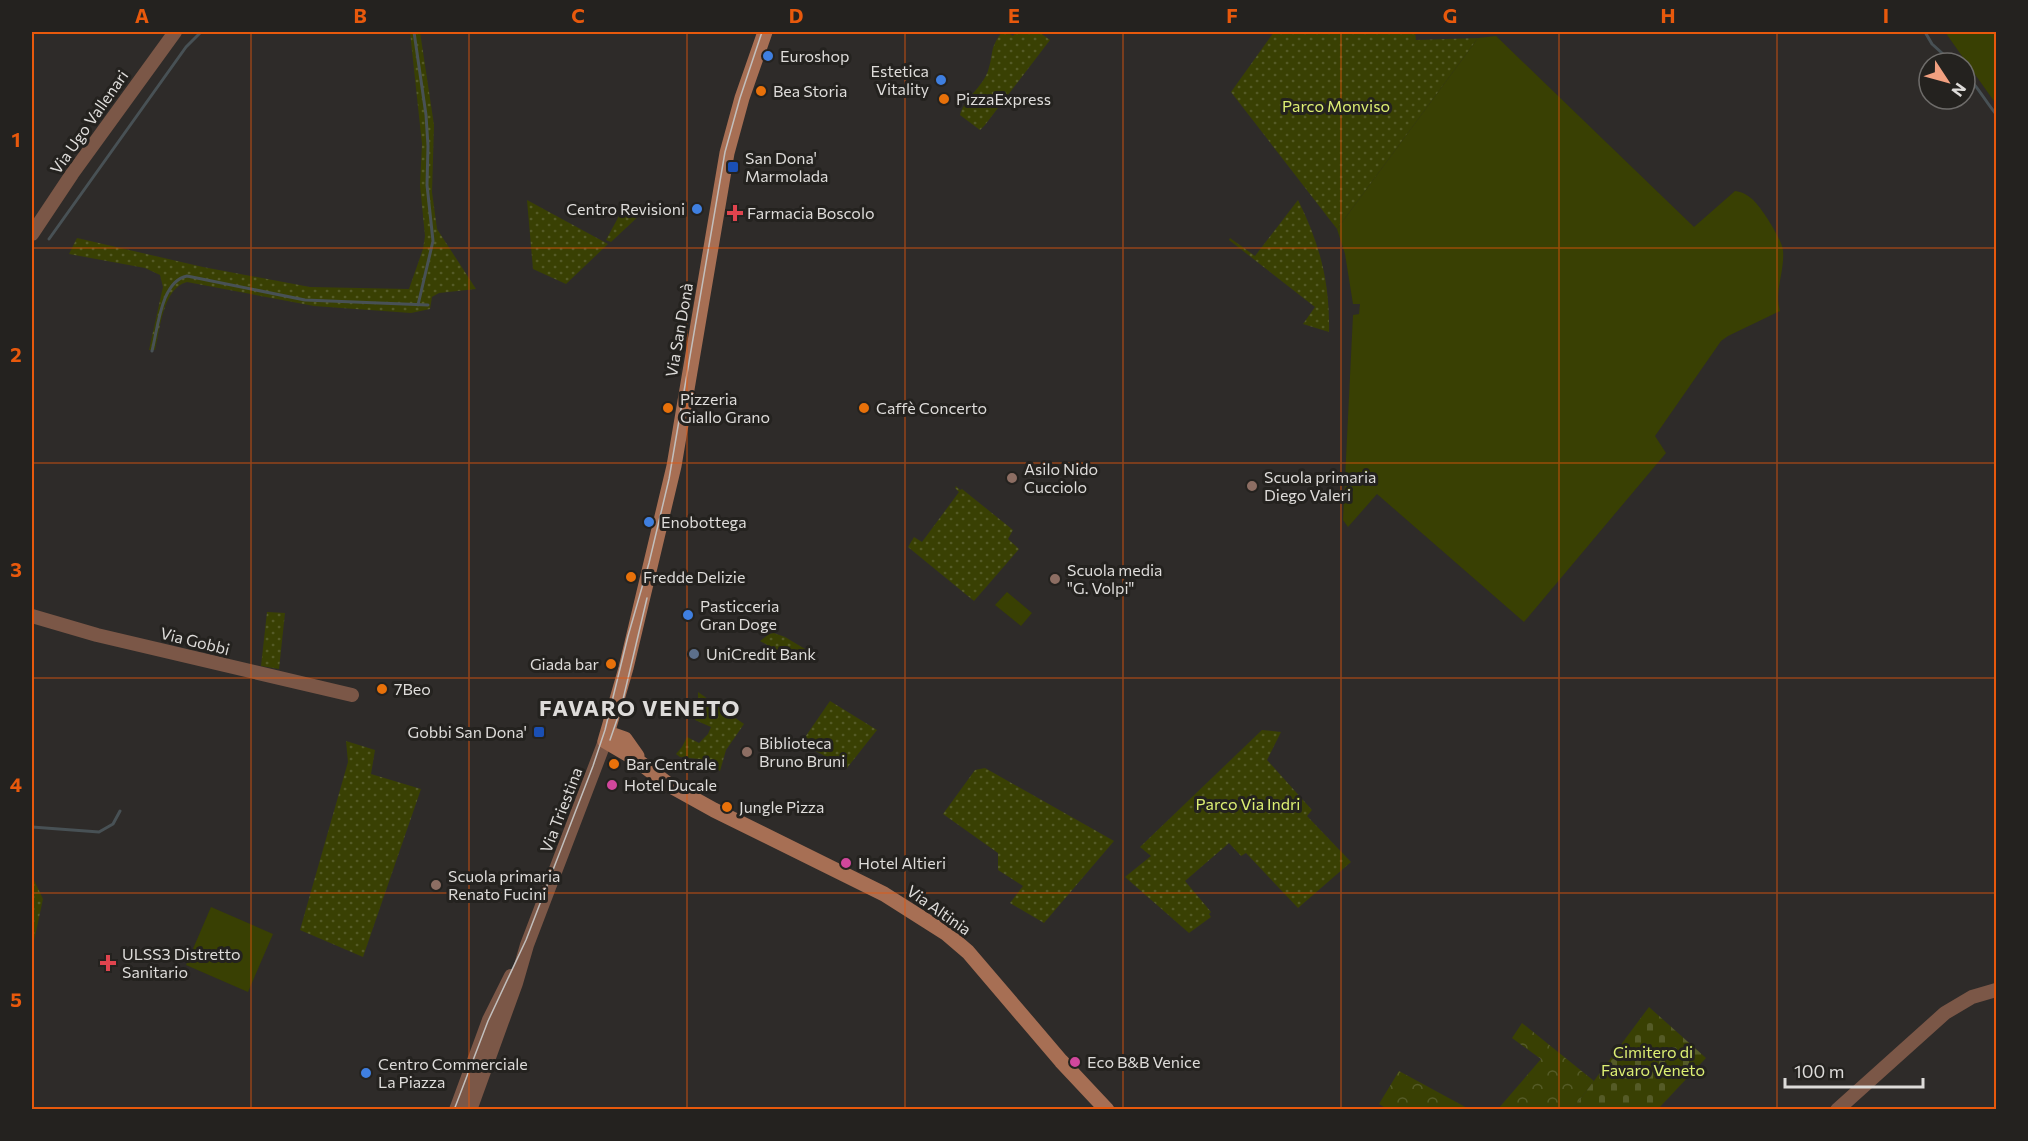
<svg xmlns="http://www.w3.org/2000/svg" width="2028" height="1141" font-family="Commissioner,sans-serif">
<style>
.grass{fill:url(#grass-dots)}
.forest{fill:url(#forest-crowns)}
.cemetery{fill:url(#cemetery-stones)}
.pitch{fill:#394003}
.lines{fill:none;stroke-linecap:round;stroke-linejoin:round}
.stream{stroke:#485155;stroke-width:3}
.tertiary{stroke:#7b5747;stroke-width:14}
.secondary{stroke:#a76f54;stroke-width:15}
.tram{stroke:#c2bfbd;stroke-width:1.5}
.grid{fill:none;stroke:#e8590c;stroke-width:1.5;stroke-opacity:0.55}
.shop-dot{fill:#3f7fe0;stroke:#24221f;stroke-width:2}
.food-dot{fill:#e8710a;stroke:#24221f;stroke-width:2}
.transit-dot{fill:#1a4fb4;stroke:#24221f;stroke-width:2}
.health-dot{fill:#e0444e;stroke:#24221f;stroke-width:2}
.education-dot{fill:#8d6e63;stroke:#24221f;stroke-width:2}
.service-dot{fill:#5c6f8a;stroke:#24221f;stroke-width:2}
.hotel-dot{fill:#d1479c;stroke:#24221f;stroke-width:2}
.labels{text-anchor:middle;stroke-width:6;stroke-linejoin:round;paint-order:stroke}
.poi-label{font-size:16px;fill:#dedcda;stroke:#24221f;text-anchor:start}
.park-label{font-size:16px;fill:#ddef73;stroke:#24221f}
.street-label{font-size:16px;fill:#dedcda;stroke:#24221f}
.district-label{font-size:22px;font-weight:bold;letter-spacing:1.5px;fill:#dedcda;stroke:#24221f}
.neatline{fill:none;stroke:#e8590c;stroke-width:2}
.grid-label{font-size:20px;text-anchor:middle;font-weight:bold;fill:#e8590c}
</style>
<defs>
<pattern id="grass-dots" width="8" height="8" patternUnits="userSpaceOnUse" patternTransform="scale(1.5)"><rect width="8" height="8" fill="#394003"/><path d="M2 2h.1M6 6h.1" fill="none" stroke="#555b27" stroke-width="1.8" stroke-linecap="round"/></pattern>
<pattern id="forest-crowns" width="20" height="18" patternUnits="userSpaceOnUse" patternTransform="scale(1.5)"><rect width="20" height="18" fill="#394003"/><path d="M2 6a3 3 0 1 1 6 0M12 15a3 3 0 1 1 6 0" fill="none" stroke="#555b27"/></pattern>
<pattern id="cemetery-stones" width="16" height="16" patternUnits="userSpaceOnUse" patternTransform="scale(1.5)"><rect width="16" height="16" fill="#394003"/><path d="M2 7V4a2 2 0 0 1 4 0v3zM10 15v-3a2 2 0 0 1 4 0v3z" fill="#555b27"/></pattern>
</defs>
<rect width="100%" height="100%" fill="#2e2b29"/>
<path class="grass" d="M410,32H420L434,125L432,192L437,229L476,289L439,293L432,297L430,309L411,313L314,306L187,282C163,288 160,329 155,350H149L163,287L160,275L145,268L69,254L77,238L203,267L310,287L409,289L423,249L425,236L420,185L422,144Z
M1002,32H1007L1013,36L1016,32H1039L1050,40L985,125L980,130L960,115C965,97 982,88 988,71C994,53 989,49 1002,32Z
M1274,32H1415L1416,40L1478,38L1337,229L1231,92Z
M527,200L608,244L566,284L533,269Z
M1298,200C1320,244 1330,283 1329,332L1303,324L1315,307L1229,240L1230,238L1255,256Z
M626,203L642,213L611,242L606,240Z
M956,486L960,490L962,489L1013,530L1008,539L1019,549L974,601L908,547L914,537L922,542L959,492L955,488Z
M267,612L285,613L279,669L261,666Z
M774,633L785,637L810,652L794,653L789,657L760,641L769,634Z
M698,692L744,724L726,750L720,771L699,759L680,757L676,754L682,747L687,737L699,743L708,734L711,727L695,720L698,704Z
M830,701L877,730L847,768L801,743Z
M1262,730L1281,732L1267,760L1312,810L1307,816L1351,862L1298,908L1246,853L1241,856L1229,843L1185,881L1211,912L1209,914L1211,917L1189,933L1125,877L1151,856L1140,847Z
M346,741L375,750L371,774L421,789L363,957L300,930L348,762Z
M985,768L1114,841L1044,923L1010,903L1023,886L998,870V853L943,814L975,770Z
M32,876L43,899L32,950Z"/>
<path class="forest" d="M1522,1023L1594,1081L1573,1109H1498L1541,1059L1512,1038Z
M1399,1071L1469,1109H1387L1379,1104Z"/>
<path class="cemetery" d="M1649,1007L1706,1058L1658,1109H1573Z"/>
<path class="pitch" d="M1945,32H1996V104Z
M1496,36L1694,227L1735,191C1743,192 1750,196 1755,202C1763,210 1782,240 1783,250C1785,271 1774,291 1780,311L1728,336L1721,341L1655,436L1666,453L1524,622L1377,494L1348,527L1343,520L1353,315L1359,314L1360,304H1353L1345,254L1337,229L1478,38Z
M1007,592L1032,613L1021,626L995,605Z
M211,907L273,934L248,992L186,965Z"/>
<g class="lines">
<path class="stream" d="M414,32L426,115L428,146L427,185L433,241L418,305
M1925,32L1932,44L1953,63
M1965,74C1977,85 1985,101 1996,114
M49,239L186,47L201,32
M152,351C158,328 161,281 187,276L305,300L428,305
M32,827L99,832L113,824L120,811"/>
<path class="tertiary" d="M32,234L72,174L175,32
M32,616L97,635L352,695
M456,1110L489,1020L511,976
M470,1110L516,983L527,945L605,741
M1837,1110L1945,1013L1972,997L1996,990"/>
<path class="secondary" d="M765,32L742,98L727,153L674,466L626,668L605,741L634,758L669,785L714,810L884,894L947,934L968,952L1061,1061L1107,1110
M608,733L625,739L637,756"/>
<path class="tram" d="M610,740L621,708L647,598
M454,1110L488,1021L526,940L593,766L605,730L628,636L649,563L669,479L725,152L740,98L762,32"/>
</g>
<path class="grid" d="M251,32V1110M469,32V1110M687,32V1110M905,32V1110M1123,32V1110M1341,32V1110M1559,32V1110M1777,32V1110M32,248H1996M32,463H1996M32,678H1996M32,893H1996"/>
<g class="shop-dot">
<circle cx="768" cy="56" r="6"/>
<circle cx="941" cy="80" r="6"/>
<circle cx="697" cy="209" r="6"/>
<circle cx="649" cy="522" r="6"/>
<circle cx="688" cy="615" r="6"/>
<circle cx="366" cy="1073" r="6"/>
</g>
<g class="food-dot">
<circle cx="761" cy="91" r="6"/>
<circle cx="944" cy="99" r="6"/>
<circle cx="668" cy="408" r="6"/>
<circle cx="864" cy="408" r="6"/>
<circle cx="631" cy="577" r="6"/>
<circle cx="611" cy="664" r="6"/>
<circle cx="382" cy="689" r="6"/>
<circle cx="614" cy="764" r="6"/>
<circle cx="727" cy="807" r="6"/>
</g>
<g class="transit-dot">
<rect x="727" y="161" width="12" height="12" rx="3"/>
<rect x="533" y="726" width="12" height="12" rx="3"/>
</g>
<g class="health-dot">
<path d="M732 204h6v6h6v6h-6v6h-6v-6h-6v-6h6z"/>
<path d="M105 954h6v6h6v6h-6v6h-6v-6h-6v-6h6z"/>
</g>
<g class="education-dot">
<circle cx="1012" cy="478" r="6"/>
<circle cx="1252" cy="486" r="6"/>
<circle cx="1055" cy="579" r="6"/>
<circle cx="747" cy="752" r="6"/>
<circle cx="436" cy="885" r="6"/>
</g>
<circle class="service-dot" cx="694" cy="654" r="6"/>
<g class="hotel-dot">
<circle cx="612" cy="785" r="6"/>
<circle cx="846" cy="863" r="6"/>
<circle cx="1075" cy="1062" r="6"/>
</g>
<g class="labels">
<g class="poi-label">
<text x="780" y="62">Euroshop</text>
<text x="929" y="77" text-anchor="end">Estetica<tspan x="929" dy="18">Vitality</tspan></text>
<text x="773" y="97">Bea Storia</text>
<text x="956" y="105">PizzaExpress</text>
<text x="745" y="164">San Dona'<tspan x="745" dy="18">Marmolada</tspan></text>
<text x="685" y="215" text-anchor="end">Centro Revisioni</text>
<text x="747" y="219">Farmacia Boscolo</text>
<text x="680" y="405">Pizzeria<tspan x="680" dy="18">Giallo Grano</tspan></text>
<text x="876" y="414">Caffè Concerto</text>
<text x="1024" y="475">Asilo Nido<tspan x="1024" dy="18">Cucciolo</tspan></text>
<text x="1264" y="483">Scuola primaria<tspan x="1264" dy="18">Diego Valeri</tspan></text>
<text x="661" y="528">Enobottega</text>
<text x="1067" y="576">Scuola media<tspan x="1067" dy="18">"G. Volpi"</tspan></text>
<text x="643" y="583">Fredde Delizie</text>
<text x="700" y="612">Pasticceria<tspan x="700" dy="18">Gran Doge</tspan></text>
<text x="706" y="660">UniCredit Bank</text>
<text x="599" y="670" text-anchor="end">Giada bar</text>
<text x="394" y="695">7Beo</text>
<text x="527" y="738" text-anchor="end">Gobbi San Dona'</text>
<text x="759" y="749">Biblioteca<tspan x="759" dy="18">Bruno Bruni</tspan></text>
<text x="626" y="770">Bar Centrale</text>
<text x="624" y="791">Hotel Ducale</text>
<text x="739" y="813">Jungle Pizza</text>
<text x="858" y="869">Hotel Altieri</text>
<text x="448" y="882">Scuola primaria<tspan x="448" dy="18">Renato Fucini</tspan></text>
<text x="122" y="960">ULSS3 Distretto<tspan x="122" dy="18">Sanitario</tspan></text>
<text x="1087" y="1068">Eco B&amp;B Venice</text>
<text x="378" y="1070">Centro Commerciale<tspan x="378" dy="18">La Piazza</tspan></text>
</g>
<g class="park-label">
<text x="1336" y="112">Parco Monviso</text>
<text x="1248" y="810">Parco Via Indri</text>
<text x="1653" y="1058">Cimitero di<tspan x="1653" dy="18">Favaro Veneto</tspan></text>
</g>
<g class="street-label">
<text transform="translate(89 122) rotate(-55)" y="6">Via Ugo Vallenari</text>
<text transform="translate(679 330) rotate(-80)" y="6">Via San Donà</text>
<text transform="translate(195 641) rotate(14)" y="6">Via Gobbi</text>
<text transform="translate(561 810) rotate(-69)" y="6">Via Triestina</text>
<text transform="translate(939 910) rotate(35)" y="6">Via Altinia</text>
</g>
<g class="district-label">
<text x="640" y="716">FAVARO VENETO</text>
</g>
</g>
<rect width="2028" height="1141" fill="none" stroke="#24221f" stroke-width="66"/>
<g transform="translate(1947 81) rotate(126)"><circle r="28" fill="#24221f" stroke="#6e6c6a" stroke-width="1.5"/>
<path d="M0-4.5L10 22L0 15L-10 22Z" fill="#f2a080"/>
<text y="-9" font-size="16" font-weight="bold" text-anchor="middle" fill="#dedcda">N</text>
</g>
<path d="M1785 1078v9h138v-9" fill="none" stroke="#dedcda" stroke-width="3"/>
<text x="1794" y="1078" font-size="18" fill="#dedcda" stroke="#24221f" stroke-width="4.5" paint-order="stroke">100 m</text>
<rect x="33" y="33" width="1962" height="1075" class="neatline"/>
<g class="grid-label">
<text x="142" y="23">A</text>
<text x="360" y="23">B</text>
<text x="578" y="23">C</text>
<text x="796" y="23">D</text>
<text x="1014" y="23">E</text>
<text x="1232" y="23">F</text>
<text x="1450" y="23">G</text>
<text x="1668" y="23">H</text>
<text x="1886" y="23">I</text>
<text x="16" y="147">1</text>
<text x="16" y="362">2</text>
<text x="16" y="577">3</text>
<text x="16" y="792">4</text>
<text x="16" y="1007">5</text>
</g>
</svg>
